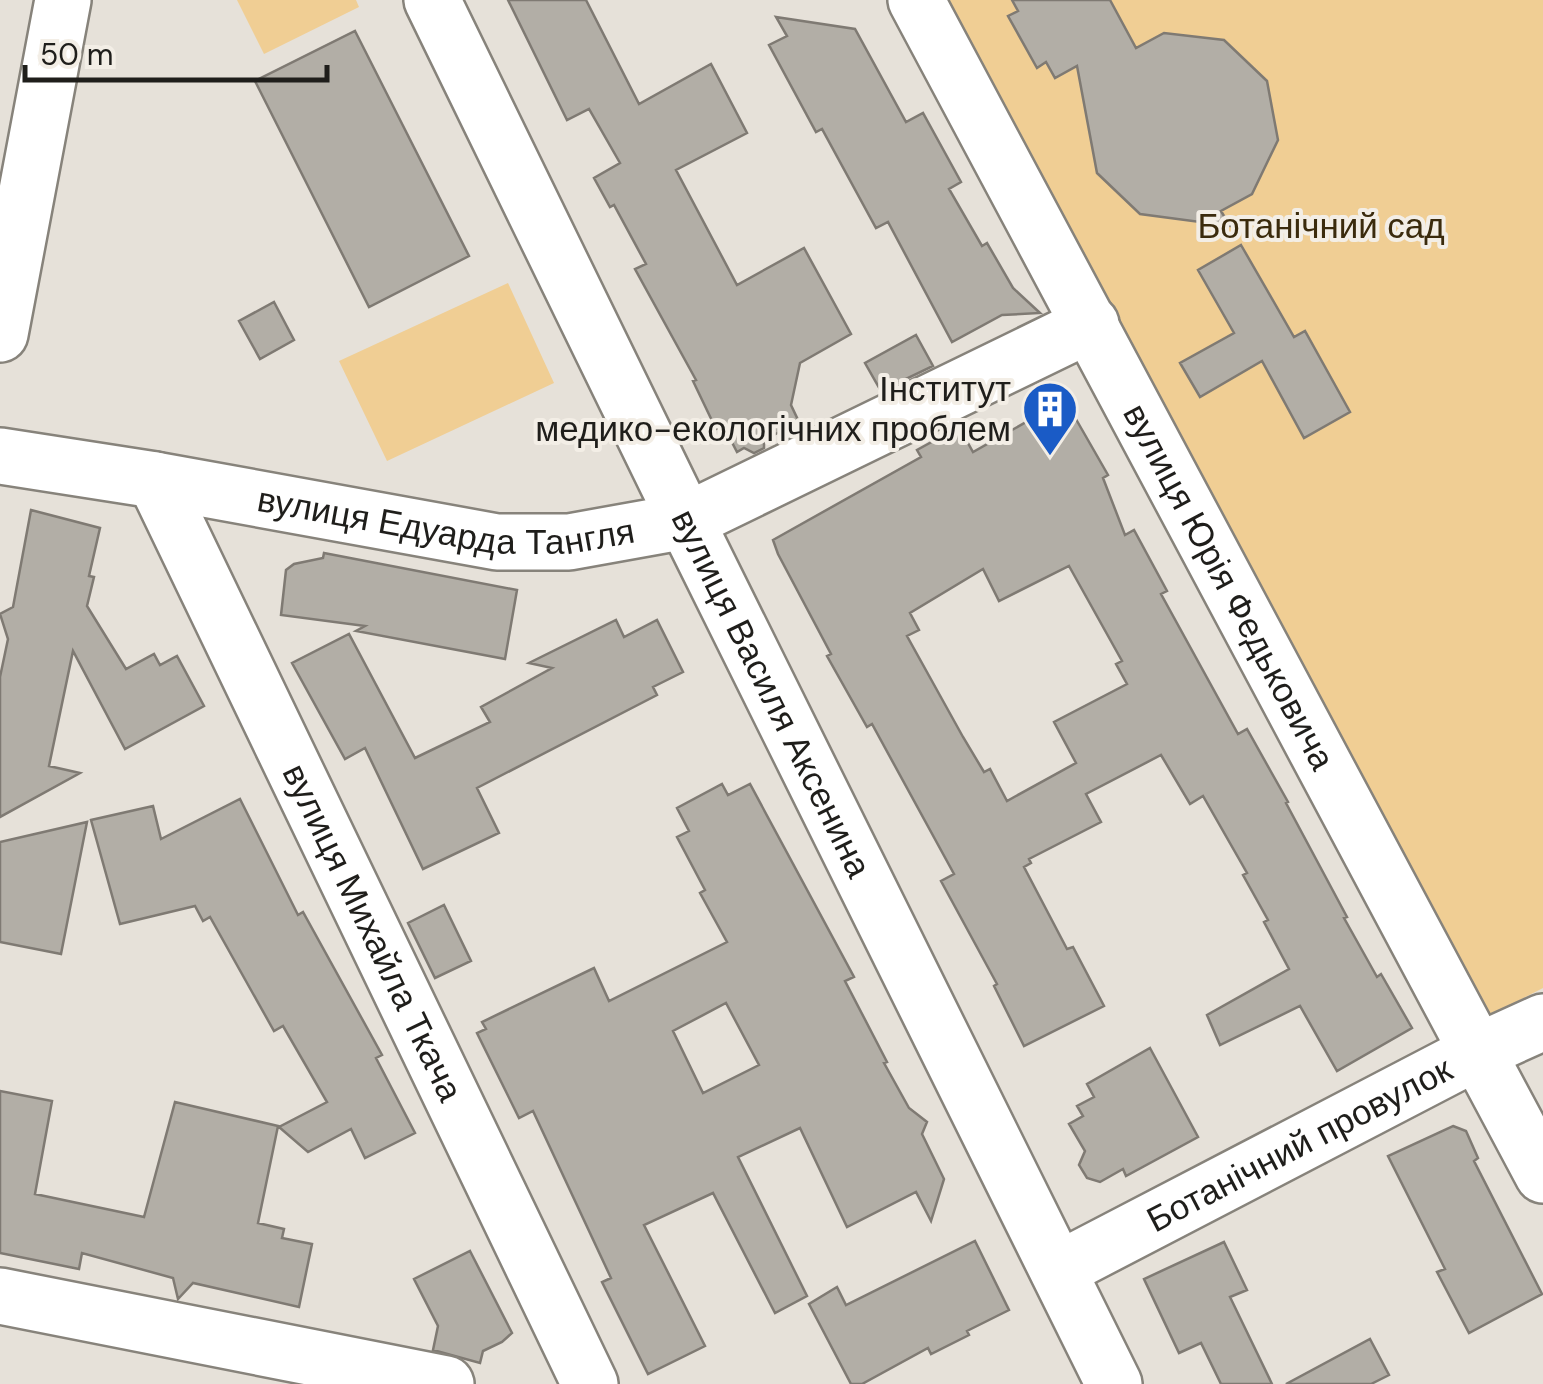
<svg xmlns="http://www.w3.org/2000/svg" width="1543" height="1384" font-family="'DM Sans',sans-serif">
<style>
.green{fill:#f0ce94}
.building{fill:#b2aea6;stroke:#7f7a73;stroke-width:2.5;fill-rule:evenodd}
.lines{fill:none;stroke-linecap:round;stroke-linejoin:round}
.minor-casing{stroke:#87837b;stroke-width:60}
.minor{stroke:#fff;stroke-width:55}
.labels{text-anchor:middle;stroke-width:8;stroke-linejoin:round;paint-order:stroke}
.park-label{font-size:35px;fill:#3b2b0d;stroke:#f3eee6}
.poi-label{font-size:35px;fill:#1f1e1b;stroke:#f3eee6;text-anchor:end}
.street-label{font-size:35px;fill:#1f1e1b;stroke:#f3eee6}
</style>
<rect width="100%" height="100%" fill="#e6e1d9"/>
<path class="green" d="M237,0H356L359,7L264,54Z
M948,0H1543V988L1491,1015Z
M508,283L554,383L387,461L339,361Z"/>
<path class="building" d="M508,0H586L639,104L711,64L747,133L676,170L737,285L804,248L851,334L800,363L791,405L799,422L764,440V448L754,453L744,448L737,452L723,425L716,429L693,381L696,380L635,269L646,264L614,205L610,207L594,178L620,163L589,109L567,120Z
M1012,0H1110L1136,48L1164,33L1224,40L1267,81L1278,140L1252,194L1221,211L1230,226L1140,214L1097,173L1077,66L1055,78L1046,62L1037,68L1008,16L1018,11Z
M776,17L855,29L906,122L923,113L961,182L949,189L982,246L987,243L1013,288L1040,313L1002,315L952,342L888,222L876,228L822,129L816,132L769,45L787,36Z
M355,31L469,256L369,307L255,81Z
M1241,245L1294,337L1305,331L1350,412L1304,438L1262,361L1200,397L1180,363L1234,333L1198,270Z
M274,302L294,340L260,359L239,321Z
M916,335L933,366L881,391L865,363Z
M1065,400L1108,475L1103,478L1125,535L1134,530L1167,591L1161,594L1238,734L1247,729L1288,802L1286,803L1347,917L1344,918L1377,977L1381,974L1412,1028L1337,1071L1300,1006L1220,1045L1207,1015L1289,969L1264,922L1268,920L1243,875L1247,873L1203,796L1190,804L1161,755L1086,794L1101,822L1029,859L1031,863L1024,867L1067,949L1073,947L1104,1006L1024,1046L994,986L997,984L941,881L954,874L872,724L867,727L827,656L831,654L778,554L773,540L921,457L917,450L959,427L973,452ZM1069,566L1122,661L1116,664L1127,684L1054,722L1076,763L1007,801L990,769L984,772L963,737L907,636L919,630L910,613L983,569L999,601Z
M31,510L100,528L89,576L94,577L87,606L126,669L154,654L160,665L177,656L204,706L125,749L73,651L49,766L80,773L0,817V677L8,639L0,614L13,607Z
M324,553L517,590L505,659L356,631L365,626L281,615L286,570L294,564L323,558Z
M616,620L624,637L657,620L683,672L653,687L657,695L477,788L499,833L423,869L365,748L345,759L292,663L349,634L415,758L490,722L481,707L552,668L529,663Z
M722,784L728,795L750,784L854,977L845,981L887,1062L884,1063L909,1108L927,1122L922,1134L944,1179L931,1221L916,1192L847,1227L800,1128L738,1157L807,1296L775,1313L713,1193L644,1225L705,1346L648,1374L602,1282L611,1278L533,1111L519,1118L477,1033L486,1029L482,1022L594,968L609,1001L727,942L700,893L705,890L677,837L689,831L677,808ZM726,1003L759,1065L703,1093L673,1031Z
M240,799L298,915L303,912L382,1055L376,1058L415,1133L365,1158L351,1129L308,1152L279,1127L327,1102L283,1026L274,1031L210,917L203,921L195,906L120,924L91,820L153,806L161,839Z
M87,822L61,954L0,942V842Z
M444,905L471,961L435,978L408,923Z
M1150,1048L1198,1137L1126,1176L1123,1169L1100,1182L1087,1178L1079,1165L1085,1151L1069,1124L1083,1116L1077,1106L1094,1097L1087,1084Z
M0,1091L52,1101L35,1194L144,1217L175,1102L278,1126L258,1223L284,1229L282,1238L312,1244L299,1307L193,1283L178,1299L173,1278L82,1253L79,1269L0,1253Z
M1453,1126L1466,1131L1478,1158L1474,1161L1542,1294L1469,1333L1437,1272L1445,1269L1388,1156Z
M975,1241L1009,1310L967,1331L969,1335L931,1354L928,1348L862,1384H851L809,1304L837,1287L846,1305Z
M1224,1242L1247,1290L1230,1297L1272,1384H1221L1201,1343L1179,1353L1144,1279Z
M470,1251L512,1333L502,1342L483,1351L480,1363L433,1350L438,1326L414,1279Z
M1370,1339L1389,1375L1371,1384H1286Z"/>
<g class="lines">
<g class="minor-casing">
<g id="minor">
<path id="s1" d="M432,0L686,521L1114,1384"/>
<path id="s2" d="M916,0L1543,1175"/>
<path d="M0,334L63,0"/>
<path id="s3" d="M0,456L155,480L497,542H569L686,521L1091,324"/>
<path id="s4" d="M155,480L590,1384"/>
<path id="s5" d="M1058,1270L1477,1052L1543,1022"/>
<path d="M0,1296L446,1384"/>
</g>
</g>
<use href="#minor" class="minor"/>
</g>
<defs>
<g id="building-pin" transform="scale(2.875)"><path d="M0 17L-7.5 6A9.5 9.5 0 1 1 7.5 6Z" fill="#1a5bc6" stroke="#f3eee6"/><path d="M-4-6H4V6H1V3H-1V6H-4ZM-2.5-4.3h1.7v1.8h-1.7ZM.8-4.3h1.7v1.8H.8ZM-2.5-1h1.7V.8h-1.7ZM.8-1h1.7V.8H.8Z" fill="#fff"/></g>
</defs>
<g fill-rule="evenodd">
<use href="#building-pin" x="1050" y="409"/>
</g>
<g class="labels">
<g class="park-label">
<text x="1321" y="238">Ботанічний сад</text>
</g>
<g class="poi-label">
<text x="1011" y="401">Інститут<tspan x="1011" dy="40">медико-екологічних проблем</tspan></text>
</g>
<g class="street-label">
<text dy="12" stroke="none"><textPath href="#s3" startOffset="452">вулиця Едуарда Тангля</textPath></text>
<text dy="12" stroke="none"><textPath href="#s2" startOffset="665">вулиця Юрія Федьковича</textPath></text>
<text dy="12" stroke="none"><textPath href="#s1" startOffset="772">вулиця Василя Аксенина</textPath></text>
<text dy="12" stroke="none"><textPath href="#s4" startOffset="502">вулиця Михайла Ткача</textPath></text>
<text dy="12" stroke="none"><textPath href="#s5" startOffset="272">Ботанічний провулок</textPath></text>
</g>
</g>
<path d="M25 65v15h302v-15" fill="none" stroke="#1f1e1b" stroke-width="5"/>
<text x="40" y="65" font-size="30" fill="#1f1e1b" stroke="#f3eee6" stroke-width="8" paint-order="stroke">50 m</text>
</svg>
